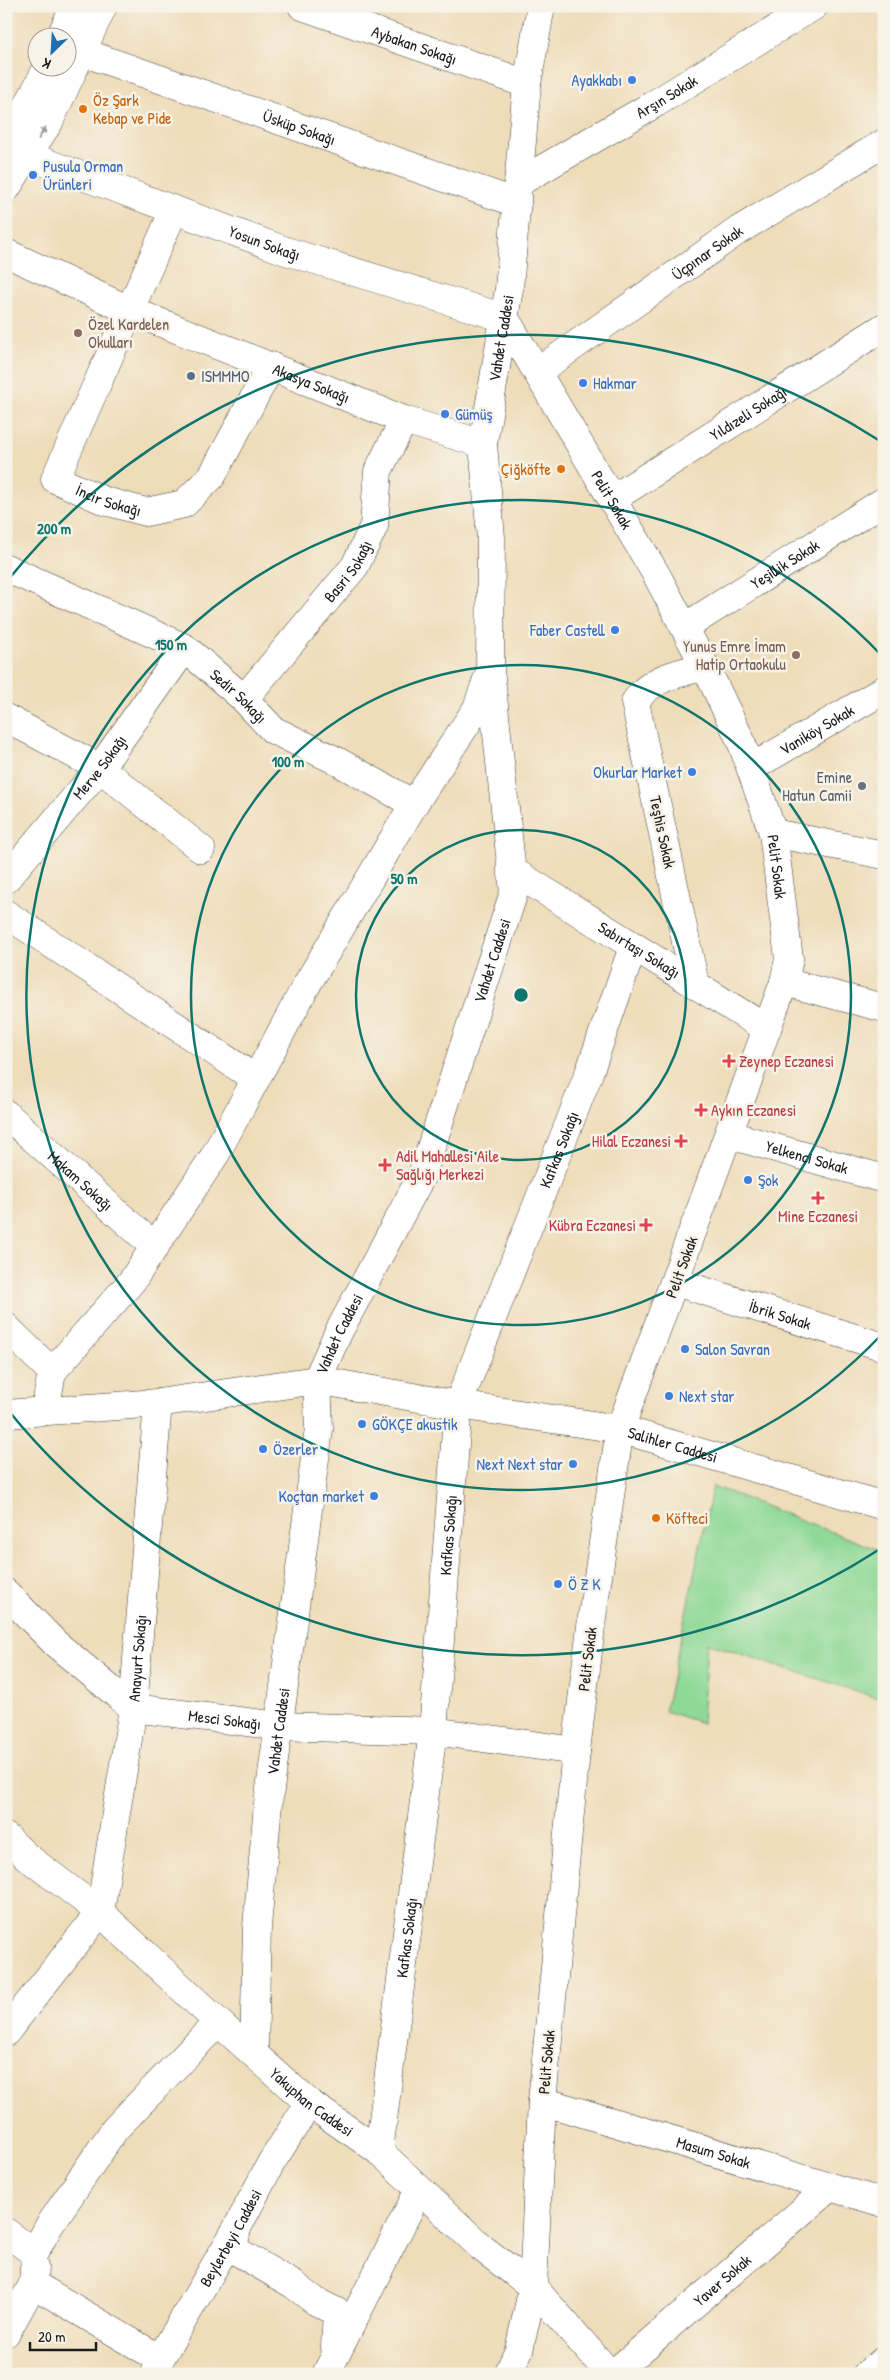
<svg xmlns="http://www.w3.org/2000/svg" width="890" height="2380" font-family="'Patrick Hand',sans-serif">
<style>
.green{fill:#8fd996;stroke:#567a59}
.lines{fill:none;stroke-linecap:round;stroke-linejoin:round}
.minor-casing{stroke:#3c3934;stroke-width:29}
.major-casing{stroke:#3c3934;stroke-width:29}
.minor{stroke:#fff;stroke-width:28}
.major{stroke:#fff;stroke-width:28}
.oneway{fill:#999}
.ring{fill:none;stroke:#0f766e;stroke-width:2.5}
.shop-dot{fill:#3f7fe0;stroke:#f7f3e8;stroke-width:2}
.food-dot{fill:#e8710a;stroke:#f7f3e8;stroke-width:2}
.education-dot{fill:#8d6e63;stroke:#f7f3e8;stroke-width:2}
.service-dot{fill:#5c6f8a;stroke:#f7f3e8;stroke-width:2}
.worship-dot{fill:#6b7280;stroke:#f7f3e8;stroke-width:2}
.health-dot{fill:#e0444e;stroke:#f7f3e8;stroke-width:2}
.labels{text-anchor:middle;stroke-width:5;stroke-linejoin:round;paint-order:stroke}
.street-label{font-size:16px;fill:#1c1c1c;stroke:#f7f3e8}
.shop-label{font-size:16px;fill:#366cbe;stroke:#f7f3e8;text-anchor:start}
.food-label{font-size:16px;fill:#c56008;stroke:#f7f3e8;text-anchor:start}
.education-label{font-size:16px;fill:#785e54;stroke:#f7f3e8;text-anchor:start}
.service-label{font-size:16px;fill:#4e5e75;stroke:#f7f3e8;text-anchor:start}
.worship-label{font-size:16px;fill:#5b616d;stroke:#f7f3e8;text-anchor:end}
.health-label{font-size:16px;fill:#be3a42;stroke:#f7f3e8;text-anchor:start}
.centre{fill:#0f766e;stroke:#f7f3e8;stroke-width:2.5}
.ring-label{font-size:15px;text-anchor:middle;font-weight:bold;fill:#0f766e;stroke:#f7f3e8;stroke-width:5;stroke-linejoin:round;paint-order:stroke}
</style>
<rect width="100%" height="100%" fill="#f7f3e8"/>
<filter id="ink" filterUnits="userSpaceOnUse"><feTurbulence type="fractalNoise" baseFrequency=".02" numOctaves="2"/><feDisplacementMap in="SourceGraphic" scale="10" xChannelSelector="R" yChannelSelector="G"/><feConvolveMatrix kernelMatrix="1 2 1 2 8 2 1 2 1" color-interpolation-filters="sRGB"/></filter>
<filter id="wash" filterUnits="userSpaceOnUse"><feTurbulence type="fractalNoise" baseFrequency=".0096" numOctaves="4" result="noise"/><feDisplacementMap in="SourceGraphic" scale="20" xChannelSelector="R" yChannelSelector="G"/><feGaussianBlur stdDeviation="1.12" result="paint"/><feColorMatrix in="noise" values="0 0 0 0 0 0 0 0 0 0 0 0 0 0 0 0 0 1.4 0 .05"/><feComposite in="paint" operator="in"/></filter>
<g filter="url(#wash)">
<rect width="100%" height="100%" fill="#efddba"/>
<path class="green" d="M713,1486L884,1552V1700L707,1643L702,1723L665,1711Z"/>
</g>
<g filter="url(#ink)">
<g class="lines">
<g class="minor-casing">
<g id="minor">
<path id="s1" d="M302,6L527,84"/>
<path id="s2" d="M82,52L517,203"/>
<path id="s3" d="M28,156L286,251L505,318L656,574L710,676L741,741L773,833L789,959L784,982L620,1429L593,1610L576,1751L542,2101L533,2287L519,2350L508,2374"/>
<path id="s4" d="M518,183L656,103L814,6"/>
<path id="s5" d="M174,210L55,479L105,501L146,512L184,504L212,476L271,366"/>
<path id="s6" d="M6,253L129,310L404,420L483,444"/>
<path id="s7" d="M537,372L739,230L884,143"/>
<path id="s8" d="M612,499L884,327"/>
<path id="s9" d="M6,568L185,648L244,699L273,730L335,760L414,804"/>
<path id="s10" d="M685,627L884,501"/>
<path id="s11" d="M244,699L355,566L374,526L378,471L404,420"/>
<path d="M6,718L100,768L201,849"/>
<path id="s12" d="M751,768L884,690"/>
<path d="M773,833L884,855"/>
<path id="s13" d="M511,870L767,1029"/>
<path id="s14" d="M6,879L100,768L185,648"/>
<path d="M6,914L256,1079"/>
<path d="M784,982L884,1008"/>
<path d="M695,984L635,702C650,677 679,674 705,666"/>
<path id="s15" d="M6,1114L155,1247"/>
<path id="s16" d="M730,1135L884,1179"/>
<path id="s17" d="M675,1282L884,1347"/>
<path d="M6,1327L52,1372"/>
<path id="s18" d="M45,1411L52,1372L132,1281L215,1155L306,986L414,804L477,708L490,671L491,538L483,444L509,289L527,84L541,6"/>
<path id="s19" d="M6,1414L158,1403L317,1380L458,1405L620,1429L884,1506"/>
<path id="s20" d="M6,1593L56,1644L133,1708L279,1726L433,1731L576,1751"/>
<path id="s21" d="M6,1837L26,1856L100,1912L218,2022L309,2103L379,2151L482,2248L533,2287L610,2374"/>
<path id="s22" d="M6,2032L100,1912L133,1708L158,1403"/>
<path id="s23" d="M254,2054L257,1927L268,1804L319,1429L317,1380L338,1333L422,1175L514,892L491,678"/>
<path id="s24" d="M542,2101L884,2203"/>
<path id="s25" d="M379,2151L433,1731L458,1405L589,1073L633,947"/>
<path d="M237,2228L233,2249L294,2285L315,2301L337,2312L335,2347"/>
<path d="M6,2232L34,2253L49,2226L115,2129L218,2022"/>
<path d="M33,2284L160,2359"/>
<path d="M6,2333L33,2284L34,2267"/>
<path id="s26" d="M155,2374L160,2359L237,2228L271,2163L309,2103"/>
<path d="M326,2374L419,2190"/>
<path id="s27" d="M613,2374L830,2187"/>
<path d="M867,2374L884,2360"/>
</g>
</g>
<g class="major-casing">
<path id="major" d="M60,38L74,6
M6,148L47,68
M6,189L49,122L103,6"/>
</g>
<use href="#minor" class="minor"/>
<use href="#major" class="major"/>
</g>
<defs><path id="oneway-solid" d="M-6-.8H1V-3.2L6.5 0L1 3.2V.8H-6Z" transform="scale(1.25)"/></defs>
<use class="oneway" href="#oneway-solid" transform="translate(42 133) rotate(-59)"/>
</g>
<g class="ring">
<circle cx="521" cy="995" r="165"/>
<circle cx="521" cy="995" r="330"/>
<path d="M883 1333A495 495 0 1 1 883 657"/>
<path d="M880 1549A660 660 0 0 1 8 1410M8 580A660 660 0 0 1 880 441"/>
</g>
<g class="shop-dot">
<circle cx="632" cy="80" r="5"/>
<circle cx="33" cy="175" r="5"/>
<circle cx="583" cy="383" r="5"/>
<circle cx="445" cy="414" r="5"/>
<circle cx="615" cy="630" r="5"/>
<circle cx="692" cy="772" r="5"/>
<circle cx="748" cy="1180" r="5"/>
<circle cx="685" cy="1349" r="5"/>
<circle cx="669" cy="1396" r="5"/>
<circle cx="362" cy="1424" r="5"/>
<circle cx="263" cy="1449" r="5"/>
<circle cx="573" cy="1464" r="5"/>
<circle cx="374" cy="1496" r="5"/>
<circle cx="558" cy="1584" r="5"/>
</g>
<g class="food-dot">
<circle cx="83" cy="109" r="5"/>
<circle cx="561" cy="469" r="5"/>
<circle cx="656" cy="1518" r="5"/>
</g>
<g class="education-dot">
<circle cx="78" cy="333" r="5"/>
<circle cx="796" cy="655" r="5"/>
</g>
<circle class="service-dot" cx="191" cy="376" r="5"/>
<circle class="worship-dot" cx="862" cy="786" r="5"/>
<g class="health-dot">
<path d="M726.5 1053.5h5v5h5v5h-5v5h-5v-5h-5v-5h5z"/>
<path d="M698.5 1102.5h5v5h5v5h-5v5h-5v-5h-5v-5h5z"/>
<path d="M678.5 1133.5h5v5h5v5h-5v5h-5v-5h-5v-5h5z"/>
<path d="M382.5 1157.5h5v5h5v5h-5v5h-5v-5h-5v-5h5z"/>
<path d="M815.5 1190.5h5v5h5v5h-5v5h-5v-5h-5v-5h5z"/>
<path d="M643.5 1217.5h5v5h5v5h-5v5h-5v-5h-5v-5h5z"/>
</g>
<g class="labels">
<g class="street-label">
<text dy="6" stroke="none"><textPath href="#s1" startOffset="119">Aybakan Sokağı</textPath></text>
<text dy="6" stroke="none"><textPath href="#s4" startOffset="172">Arşın Sokak</textPath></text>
<text dy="6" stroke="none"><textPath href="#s2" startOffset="230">Üsküp Sokağı</textPath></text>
<text dy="6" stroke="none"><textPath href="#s3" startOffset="252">Yosun Sokağı</textPath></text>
<text dy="6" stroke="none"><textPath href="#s7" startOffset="208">Üçpınar Sokak</textPath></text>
<text dy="6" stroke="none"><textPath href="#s18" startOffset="1204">Vahdet Caddesi</textPath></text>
<text dy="6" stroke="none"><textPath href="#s6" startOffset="332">Akasya Sokağı</textPath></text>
<text dy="6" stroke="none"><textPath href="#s8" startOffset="161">Yıldızeli Sokağı</textPath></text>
<text dy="6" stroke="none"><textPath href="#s5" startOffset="352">İncir Sokağı</textPath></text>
<text dy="6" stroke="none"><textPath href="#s3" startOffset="715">Pelit Sokak</textPath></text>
<text dy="6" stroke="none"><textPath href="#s10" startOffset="118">Yeşillik Sokak</textPath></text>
<text dy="6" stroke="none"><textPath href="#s11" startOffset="165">Basri Sokağı</textPath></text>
<text dy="6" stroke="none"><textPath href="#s9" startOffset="268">Sedir Sokağı</textPath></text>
<text dy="6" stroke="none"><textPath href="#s12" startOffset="76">Vaniköy Sokak</textPath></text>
<text dy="6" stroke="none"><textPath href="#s14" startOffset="146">Merve Sokağı</textPath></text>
<text transform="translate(663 832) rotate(78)" y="6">Teşhis Sokak</text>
<text dy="6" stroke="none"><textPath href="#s3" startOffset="1120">Pelit Sokak</textPath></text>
<text dy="6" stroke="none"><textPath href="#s13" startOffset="151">Sabırtaşı Sokağı</textPath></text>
<text dy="6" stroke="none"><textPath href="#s23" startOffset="1134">Vahdet Caddesi</textPath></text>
<text dy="6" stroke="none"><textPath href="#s25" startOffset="1025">Kafkas Sokağı</textPath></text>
<text dy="6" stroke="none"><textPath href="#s16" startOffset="80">Yelkenci Sokak</textPath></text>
<text dy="6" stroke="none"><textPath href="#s15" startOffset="100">Makam Sokağı</textPath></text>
<text transform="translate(681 1267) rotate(-70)" y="6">Pelit Sokak</text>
<text dy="6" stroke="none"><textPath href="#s17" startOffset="110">İbrik Sokak</textPath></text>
<text dy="6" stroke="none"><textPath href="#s23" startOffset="729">Vahdet Caddesi</textPath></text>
<text dy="6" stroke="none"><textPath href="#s19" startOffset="675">Salihler Caddesi</textPath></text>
<text dy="6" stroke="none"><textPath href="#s25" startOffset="620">Kafkas Sokağı</textPath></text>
<text dy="6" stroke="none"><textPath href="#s22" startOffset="409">Anayurt Sokağı</textPath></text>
<text transform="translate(587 1659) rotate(-83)" y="6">Pelit Sokak</text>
<text dy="6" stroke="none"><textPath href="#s20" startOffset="264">Mesci Sokağı</textPath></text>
<text dy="6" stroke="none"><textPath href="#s23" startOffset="324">Vahdet Caddesi</textPath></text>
<text dy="6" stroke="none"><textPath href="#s25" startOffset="215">Kafkas Sokağı</textPath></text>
<text transform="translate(546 2062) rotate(-85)" y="6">Pelit Sokak</text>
<text dy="6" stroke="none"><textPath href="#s21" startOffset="405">Yakuphan Caddesi</textPath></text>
<text dy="6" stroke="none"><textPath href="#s24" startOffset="179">Masum Sokak</textPath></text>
<text dy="6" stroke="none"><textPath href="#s26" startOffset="156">Beylerbeyi Caddesi</textPath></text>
<text dy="6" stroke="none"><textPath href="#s27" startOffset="144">Yaver Sokak</textPath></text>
</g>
<g class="shop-label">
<text x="622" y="86" text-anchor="end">Ayakkabı</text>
<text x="43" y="172">Pusula Orman<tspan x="43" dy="18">Ürünleri</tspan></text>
<text x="593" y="389">Hakmar</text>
<text x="455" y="420">Gümüş</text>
<text x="605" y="636" text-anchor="end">Faber Castell</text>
<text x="682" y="778" text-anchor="end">Okurlar Market</text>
<text x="758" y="1186">Şok</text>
<text x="695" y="1355">Salon Savran</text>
<text x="679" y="1402">Next star</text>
<text x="372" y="1430">GÖKÇE akustik</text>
<text x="273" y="1455">Özerler</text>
<text x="563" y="1470" text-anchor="end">Next Next star</text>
<text x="364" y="1502" text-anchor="end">Koçtan market</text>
<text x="568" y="1590">Ö Z K</text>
</g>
<g class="food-label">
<text x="93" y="106">Öz Şark<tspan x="93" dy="18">Kebap ve Pide</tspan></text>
<text x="551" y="475" text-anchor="end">Çiğköfte</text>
<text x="666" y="1524">Köfteci</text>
</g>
<g class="education-label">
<text x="88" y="330">Özel Kardelen<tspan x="88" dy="18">Okulları</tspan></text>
<text x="786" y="652" text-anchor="end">Yunus Emre İmam<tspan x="786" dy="18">Hatip Ortaokulu</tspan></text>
</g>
<g class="service-label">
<text x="201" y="382">ISMMMO</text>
</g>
<g class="worship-label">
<text x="852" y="783">Emine<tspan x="852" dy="18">Hatun Camii</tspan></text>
</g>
<g class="health-label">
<text x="739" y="1067">Zeynep Eczanesi</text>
<text x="711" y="1116">Aykın Eczanesi</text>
<text x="671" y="1147" text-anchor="end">Hilal Eczanesi</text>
<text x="396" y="1162">Adil Mahallesi Aile<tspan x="396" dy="18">Sağlığı Merkezi</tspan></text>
<text x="818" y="1222" text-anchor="middle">Mine Eczanesi</text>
<text x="636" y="1231" text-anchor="end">Kübra Eczanesi</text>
</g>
</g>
<circle cx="521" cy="995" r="8" class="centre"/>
<g class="ring-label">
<text x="54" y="534">200 m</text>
<text x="171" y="650">150 m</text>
<text x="288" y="767">100 m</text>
<text x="404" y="884">50 m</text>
</g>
<rect width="890" height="2380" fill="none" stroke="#f7f3e8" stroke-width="25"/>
<g transform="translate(52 52) rotate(205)"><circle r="24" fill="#f7f3e8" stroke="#9f9d96"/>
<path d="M0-4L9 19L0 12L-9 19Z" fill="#1f6fb2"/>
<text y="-8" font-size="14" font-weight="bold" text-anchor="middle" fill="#1c1c1c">K</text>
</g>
<path d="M30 2342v8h66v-8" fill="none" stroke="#1c1c1c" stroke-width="2.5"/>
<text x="38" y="2342" font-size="15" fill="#1c1c1c" stroke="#f7f3e8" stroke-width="4" paint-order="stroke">20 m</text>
</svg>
